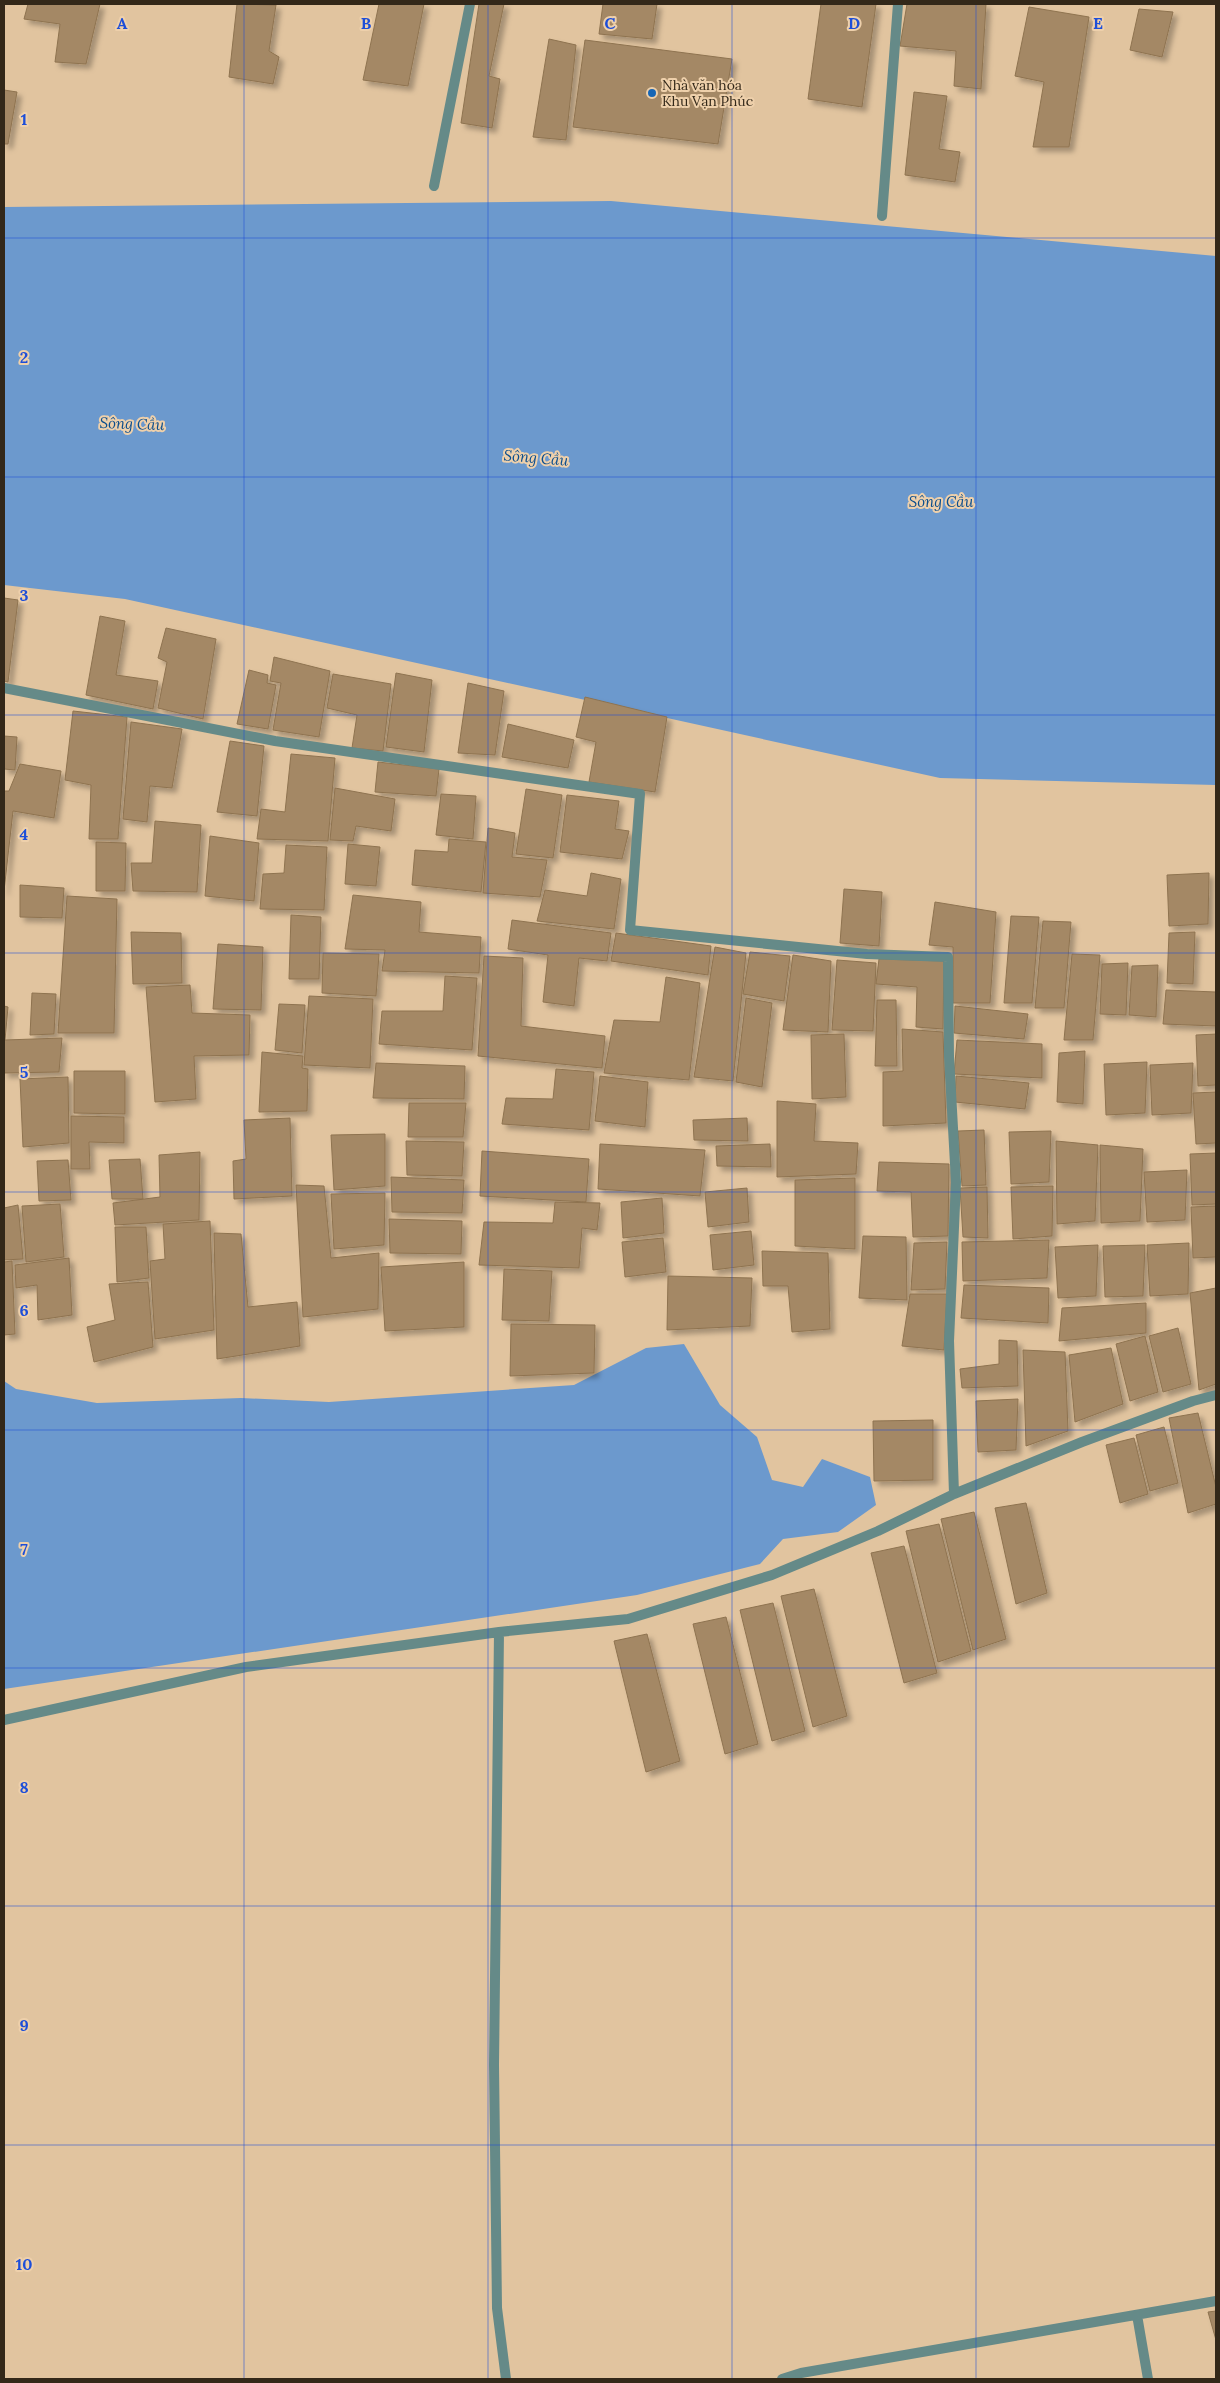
<svg xmlns="http://www.w3.org/2000/svg" width="1220" height="2383" font-family="Lora,serif">
<style>
.water{fill:#6c99cd}
.building{fill:#a48865;stroke:#8e7350;filter:url(#shadow)}
.lines{fill:none;stroke-linecap:round;stroke-linejoin:round}
.minor{stroke:#658a88;stroke-width:10}
.grid{fill:none;stroke:#1d4ed8;stroke-width:1;stroke-opacity:0.55}
.poi-dot{fill:#1766b5;stroke:#eed0ab;stroke-width:2}
.labels{text-anchor:middle;stroke-width:4;stroke-linejoin:round;paint-order:stroke}
.poi-label{font-size:14px;fill:#332819;stroke:#eed0ab;text-anchor:start}
.water-label{font-size:15px;font-style:italic;fill:#0a4d8d;stroke:#eed0ab}
.grid-label{font-size:16px;text-anchor:middle;font-weight:bold;fill:#1d4ed8;stroke:#eed0ab;stroke-width:4;stroke-linejoin:round;paint-order:stroke}
</style>
<defs>
<filter id="shadow"><feDropShadow dx="4.5" dy="4.5" stdDeviation="2.5" flood-color="#0004"/></filter>
</defs>
<rect width="100%" height="100%" fill="#e1c49f"/>
<path class="water" d="M611,201L1216,256V785L940,778L125,599L4,585V207Z
M684,1344L720,1405L757,1437L772,1480L803,1487L822,1459L870,1477L876,1505L838,1532L783,1539L760,1564L637,1595L4,1689V1381L16,1389L97,1403L241,1398L329,1402L574,1385L646,1348Z"/>
<path class="building" d="M28,4H100L86,64L55,62L60,24L24,19Z
M237,4L276,5L269,51L279,57L273,84L229,77Z
M379,4H424L408,86L363,80Z
M479,4H504L489,76L500,79L492,128L461,123Z
M603,4H657L652,39L599,34Z
M821,4H876L862,107L808,99Z
M907,4H986L981,89L954,86L956,51L900,46Z
M1029,7L1089,17L1069,147H1033L1044,82L1015,76Z
M1139,9L1173,12L1162,57L1130,50Z
M549,39L576,45L566,140L533,137Z
M585,40L732,59L718,144L573,127Z
M4,90L17,92L8,144H4Z
M914,92L947,96L939,149L960,152L955,182L905,175Z
M4,598L18,600L8,682L4,681Z
M100,616L125,621L116,675L158,681L153,709L86,695Z
M166,628L216,639L203,719L158,708L167,662L158,658Z
M274,657L330,671L319,737L273,730L281,683L270,681Z
M249,670L268,675L267,683L276,685L268,729L237,724Z
M396,673L432,680L424,752L386,747Z
M333,674L391,684L383,751L352,748L357,715L327,708Z
M468,683L504,691L495,755L458,753Z
M585,697L667,717L655,792L589,782L596,742L576,737Z
M73,711L127,717L118,839H89L91,785L65,780Z
M131,722L182,729L172,788L150,786L147,822L123,819Z
M508,724L574,740L568,768L502,757Z
M4,736L17,737L15,770L4,769Z
M230,741L264,746L257,816L217,812Z
M291,754L335,758L328,841L257,839L261,809L285,812Z
M378,762L439,769L436,796L375,792Z
M20,764L61,771L54,818L13,811L4,891V791H9Z
M335,788L395,799L391,831L356,826L353,841L330,840Z
M526,789L562,795L553,858L516,854Z
M441,794L476,796L473,839L436,835Z
M567,795L619,801L615,829L629,831L622,859L560,852Z
M155,821L201,825L197,892L133,891L131,863H152Z
M488,828L515,833L512,857L547,860L540,897L483,893Z
M210,836L259,843L254,901L205,896Z
M449,839L486,842L481,892L412,885L415,850L448,852Z
M96,842L126,843L125,891H96Z
M348,844L380,847L376,886L345,884Z
M286,845L327,847L324,910L260,909L263,874L284,873Z
M591,873L621,879L614,929L537,921L545,890L587,896Z
M1209,873L1208,924L1169,926L1167,875Z
M20,885L64,888L62,918L20,917Z
M844,889L882,892L879,946L840,943Z
M353,895L421,902L419,932L481,937L479,973L382,971L385,950L345,949Z
M67,896L117,899L114,1033H58Z
M935,902L996,912L990,1003H953V947L929,945Z
M291,915L321,917L319,979H289Z
M1011,916L1039,917L1032,1003H1004Z
M512,920L611,933L607,961L579,958L574,1006L543,1002L548,955L508,949Z
M1043,921L1071,922L1064,1008H1035Z
M131,932L181,933L182,983L133,984Z
M1195,932L1193,984L1167,983L1169,933Z
M616,933L711,946L708,975L611,961Z
M218,944L263,947L261,1010L213,1009Z
M715,947L746,953L733,1081L694,1077Z
M750,952L790,956L784,1001L743,994Z
M323,953L379,954L376,996L322,993Z
M1072,954L1100,955L1093,1040H1064Z
M793,955L831,961L828,1032L783,1030Z
M484,956L523,958L521,1026L605,1036L602,1068L478,1056Z
M879,959L944,961L943,1029L916,1027L917,987L876,984Z
M837,960L876,963L873,1031L832,1030Z
M1128,963L1126,1015L1100,1014L1102,964Z
M1158,965L1156,1017L1129,1015L1132,966Z
M445,976L477,978L472,1050L379,1044L382,1011H443Z
M666,977L700,983L689,1080L604,1073L614,1020L660,1022Z
M190,985L192,1013L250,1015L249,1055L194,1056L196,1099L155,1102L146,987Z
M1166,990L1216,992V1026L1163,1024Z
M32,993L56,994L54,1034L30,1035Z
M309,996L373,999L370,1068L304,1065Z
M746,998L772,1003L762,1087L736,1082Z
M877,1000H896L897,1066H875Z
M279,1004L305,1005L302,1053L275,1050Z
M4,1006L8,1007L5,1040L62,1038L59,1072L4,1073Z
M955,1006L1028,1014L1024,1039L954,1033Z
M902,1029L943,1032L946,1123L883,1126V1072L903,1071Z
M844,1034L846,1097L812,1099L811,1035Z
M1216,1034V1085L1198,1086L1196,1035Z
M957,1040L1042,1044V1078L954,1074Z
M1085,1051L1083,1104L1057,1102L1059,1053Z
M262,1052L303,1056L302,1068L308,1069L307,1111L259,1112Z
M1147,1062L1145,1113L1106,1115L1104,1064Z
M376,1063L465,1066L464,1099L373,1098Z
M1193,1063L1191,1113L1152,1115L1150,1065Z
M556,1069L594,1072L589,1130L502,1124L506,1098L553,1099Z
M74,1071H125V1114L74,1113Z
M600,1076L648,1082L645,1127L595,1121Z
M956,1076L1029,1083L1025,1109L955,1102Z
M68,1077L69,1143L23,1147L20,1079Z
M1216,1092V1143L1196,1144L1193,1093Z
M777,1101L816,1104L814,1141L858,1143L856,1174L777,1177Z
M409,1103H466L463,1137H408Z
M71,1116L124,1117V1143L89,1142L90,1169H71Z
M290,1118L292,1196L234,1199L233,1161L246,1159L244,1120Z
M747,1118L748,1141L694,1140L693,1120Z
M984,1130L986,1185L962,1186L958,1131Z
M1051,1131L1049,1182L1011,1184L1009,1132Z
M385,1134V1186L334,1190L331,1135Z
M406,1141L464,1142L462,1176L407,1175Z
M1056,1141L1098,1145L1095,1221L1057,1224Z
M600,1144L705,1150L700,1196L598,1189Z
M770,1144L771,1167L717,1166L716,1146Z
M1100,1145L1143,1149L1140,1221L1101,1223Z
M482,1151L589,1159L586,1202L480,1196Z
M200,1152L199,1220L115,1225L113,1203L160,1197L159,1155Z
M1216,1153V1204L1192,1205L1190,1154Z
M140,1159L143,1199H112L109,1160Z
M68,1160L71,1200L39,1201L37,1161Z
M879,1162L949,1164L948,1236L913,1237L911,1192L877,1191Z
M1187,1170L1185,1220L1147,1222L1144,1172Z
M391,1177L464,1180L462,1213L392,1212Z
M855,1178V1249L795,1246V1180Z
M296,1185L324,1186L331,1258L379,1253L378,1309L303,1317Z
M1053,1186L1052,1236L1013,1239L1011,1187Z
M987,1187L988,1238L963,1237L960,1188Z
M747,1188L749,1222L708,1227L705,1192Z
M385,1193L384,1245L334,1249L331,1194Z
M662,1198L664,1233L623,1238L621,1202Z
M555,1202L600,1203L597,1230L582,1228L579,1268L479,1265L484,1222L553,1223Z
M60,1204L64,1257L26,1262L22,1206Z
M18,1205L23,1259L4,1260V1208Z
M1216,1206V1257L1193,1258L1191,1207Z
M389,1219L462,1221L461,1254L390,1253Z
M210,1221L214,1330L155,1339L150,1261L165,1259L163,1224Z
M115,1227H146L149,1278L117,1282Z
M751,1231L754,1265L713,1270L710,1235Z
M214,1233L241,1234L248,1307L297,1302L300,1346L217,1359Z
M863,1236L906,1237L907,1300L859,1298Z
M663,1238L666,1272L625,1277L622,1242Z
M1049,1240L1047,1278L963,1281L962,1242Z
M947,1242L945,1289L911,1290L914,1243Z
M1189,1243L1188,1294L1150,1296L1147,1245Z
M1098,1245L1096,1296L1058,1298L1055,1247Z
M1145,1245L1143,1296L1105,1297L1103,1246Z
M762,1251L828,1253L830,1329L792,1332L788,1286H763Z
M69,1258L72,1315L38,1320L37,1285L16,1288L15,1265Z
M12,1261L15,1334L4,1335V1262Z
M464,1262V1327L385,1331L381,1267Z
M504,1269L552,1271L549,1321L502,1320Z
M668,1276L752,1278L750,1326L667,1330Z
M148,1282L153,1347L94,1362L87,1327L115,1320L109,1284Z
M964,1285L1049,1288L1048,1323L961,1318Z
M1216,1288V1384L1199,1390L1190,1293Z
M910,1294H947L944,1350L902,1346Z
M1146,1303V1333L1059,1341L1062,1308Z
M511,1324L595,1325L594,1373L510,1376Z
M1178,1328L1191,1384L1163,1392L1149,1336Z
M1145,1336L1158,1392L1130,1401L1116,1344Z
M999,1340L1017,1341L1018,1386L962,1388L960,1369L999,1364Z
M1111,1348L1123,1404L1075,1422L1069,1355Z
M1023,1350L1065,1352L1068,1431L1026,1446Z
M1018,1399L1016,1450L978,1452L976,1401Z
M1198,1413L1216,1487V1504L1188,1513L1169,1418Z
M933,1420V1480L874,1481L873,1421Z
M1164,1427L1178,1483L1150,1491L1136,1435Z
M1134,1438L1148,1494L1120,1503L1106,1445Z
M1026,1503L1047,1593L1016,1604L995,1508Z
M974,1512L1006,1639L973,1650L941,1519Z
M939,1524L971,1651L938,1662L906,1531Z
M904,1546L937,1673L904,1683L871,1553Z
M814,1589L847,1716L813,1727L781,1596Z
M773,1603L805,1731L772,1741L740,1610Z
M726,1617L758,1744L725,1754L693,1624Z
M647,1634L680,1761L646,1772L614,1641Z
M1216,2311V2340L1208,2312Z"/>
<g class="lines">
<path class="minor" d="M434,186L470,4
M882,216L898,4
M4,688L275,741L640,794L630,930L867,954L948,957L949,1056L956,1182L949,1341L954,1494
M499,1632L494,2065L497,2308L506,2379
M4,1720L246,1667L499,1632L628,1619L772,1575L878,1531L954,1494L1082,1442L1193,1401L1216,1395
M1137,2315L1148,2379
M782,2379L801,2373L1216,2301"/>
</g>
<path class="grid" d="M244,4V2379M488,4V2379M732,4V2379M976,4V2379M4,238H1216M4,477H1216M4,715H1216M4,953H1216M4,1192H1216M4,1430H1216M4,1668H1216M4,1906H1216M4,2145H1216"/>
<circle class="poi-dot" cx="652" cy="93" r="5"/>
<g class="labels">
<g class="poi-label">
<text x="662" y="90">Nhà văn hóa<tspan x="662" dy="16">Khu Vạn Phúc</tspan></text>
</g>
<g class="water-label">
<text transform="translate(132 424) rotate(2)" y="5">Sông Cầu</text>
<text transform="translate(536 458) rotate(5)" y="5">Sông Cầu</text>
<text x="941" y="507">Sông Cầu</text>
</g>
</g>
<g class="grid-label">
<text x="122" y="29">A</text>
<text x="366" y="29">B</text>
<text x="610" y="29">C</text>
<text x="854" y="29">D</text>
<text x="1098" y="29">E</text>
<text x="24" y="125">1</text>
<text x="24" y="363">2</text>
<text x="24" y="601">3</text>
<text x="24" y="840">4</text>
<text x="24" y="1078">5</text>
<text x="24" y="1316">6</text>
<text x="24" y="1555">7</text>
<text x="24" y="1793">8</text>
<text x="24" y="2031">9</text>
<text x="24" y="2270">10</text>
</g>
<rect width="1220" height="2383" fill="none" stroke="#332819" stroke-width="10"/>
</svg>
